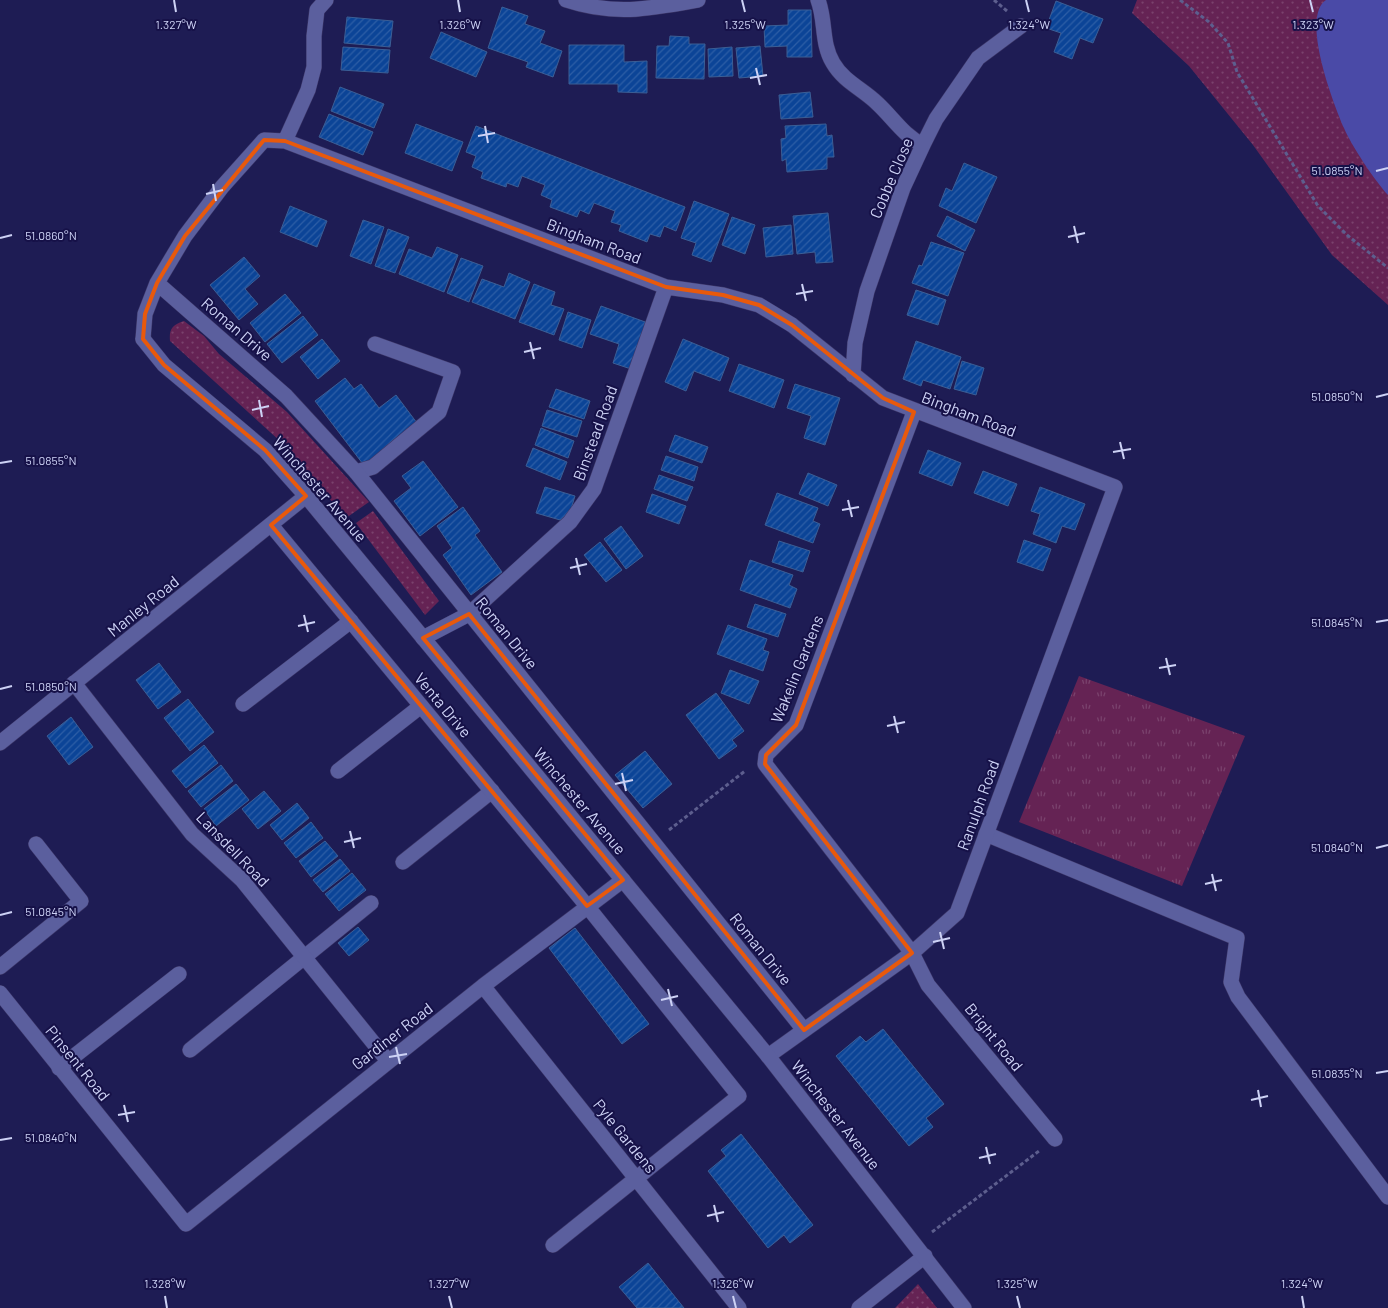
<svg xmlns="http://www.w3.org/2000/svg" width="1388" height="1308" font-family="Barlow,sans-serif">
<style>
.grass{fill:url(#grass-dots)}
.park{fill:url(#park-tufts)}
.water{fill:#4a4aa7}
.building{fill:url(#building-hatch);stroke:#3b5e95}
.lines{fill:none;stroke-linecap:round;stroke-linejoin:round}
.lane-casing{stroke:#3d3768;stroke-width:16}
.street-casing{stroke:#3d3768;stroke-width:16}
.secondary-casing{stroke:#3d3768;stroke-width:16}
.path{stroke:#5d5e8e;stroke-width:3;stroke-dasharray:4 2.5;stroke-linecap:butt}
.lane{stroke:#5b5f9e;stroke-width:15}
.street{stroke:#5b5f9e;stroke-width:15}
.secondary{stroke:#5b5f9e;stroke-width:15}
.marked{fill:none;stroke:#e8590c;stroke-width:4;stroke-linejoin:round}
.ticks{fill:none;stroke:#cdd2f5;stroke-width:2}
.labels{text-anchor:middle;stroke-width:4;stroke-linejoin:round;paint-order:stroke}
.street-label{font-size:16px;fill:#cdd2f5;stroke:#161148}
.ticks-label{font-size:12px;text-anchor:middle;fill:#cdd2f5;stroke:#161148;stroke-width:4;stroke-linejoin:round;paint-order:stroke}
</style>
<defs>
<pattern id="grass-dots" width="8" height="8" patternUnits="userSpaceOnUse" patternTransform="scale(1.25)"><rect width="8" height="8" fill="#652354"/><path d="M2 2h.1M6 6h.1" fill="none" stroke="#7a426d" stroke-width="1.8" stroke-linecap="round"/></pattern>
<pattern id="park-tufts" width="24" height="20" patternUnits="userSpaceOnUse" patternTransform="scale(1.25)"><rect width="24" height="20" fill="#652354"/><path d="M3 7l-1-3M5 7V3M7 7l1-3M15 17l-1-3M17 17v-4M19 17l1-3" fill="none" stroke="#7a426d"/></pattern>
<pattern id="building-hatch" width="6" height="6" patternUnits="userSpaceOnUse" patternTransform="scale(1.25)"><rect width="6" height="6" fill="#0b4497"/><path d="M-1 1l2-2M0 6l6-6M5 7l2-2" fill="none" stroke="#2d5ea6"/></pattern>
</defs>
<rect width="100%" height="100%" fill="#1e1c54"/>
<path class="grass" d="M1137,0H1388V305L1332,255L1253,145L1189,66L1132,13Z
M184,321L204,336L219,354L287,412L369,502L346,518L281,442L170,341C169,329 172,325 184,321Z
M373,511L439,601L425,615L356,523Z
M918,1284L937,1308H895Z"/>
<path class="park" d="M1079,676L1245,736L1182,886L1019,822Z"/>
<path class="water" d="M1326,0H1388V195C1375,181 1351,145 1344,128C1334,105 1300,17 1326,0Z"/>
<path class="building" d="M1056,1L1103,19L1093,43L1080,38L1072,59L1054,52L1061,33L1046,28Z
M502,7L528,16L525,24L545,31L540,43L562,51L553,77L526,67L528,62L488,48Z
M788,10H811L812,57H787V46L765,47L764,26L788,25Z
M347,17L393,21L390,47L344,43Z
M441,32L487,52L476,77L430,58Z
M670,36L689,37V44H705L704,79L656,78L657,46H669Z
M569,45H624V62L647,61V93L618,92V84H569Z
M760,46L763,76L739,78L736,48Z
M343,47L390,50L388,73L341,70Z
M732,47L733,76L709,77L708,49Z
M340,87L384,104L374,128L331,111Z
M810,92L813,117L781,119L779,95Z
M329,114L373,132L363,155L319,137Z
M416,124L463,142L452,171L405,153Z
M826,124L827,136L832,135L834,157H827V169L787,172L786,159L782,161L781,139L786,138L785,126Z
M476,126L685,207L676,231L664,226L660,237L650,234L647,242L619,231L621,225L611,222L615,211L594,203L589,214L580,210L577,217L550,207L552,200L541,195L545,185L522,176L518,187L507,183L506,187L481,178L483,172L472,167L476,156L466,152Z
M964,163L997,177L976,223L939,206L946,188L952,191Z
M694,201L729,214L711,262L692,255L696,243L681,238Z
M290,206L327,221L317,247L280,232Z
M828,213L833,262L816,263L815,252L797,254L793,216Z
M947,216L975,230L965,251L937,236Z
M732,217L755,225L745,254L722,245Z
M363,220L384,227L371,264L350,256Z
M791,225L793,254L766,257L763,228Z
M388,229L409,237L395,273L375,266Z
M931,242L964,253L948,296L912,283L919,265L922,266Z
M437,247L458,255L444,292L399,274L409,249L432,258Z
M244,257L260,276L245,289L258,304L239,320L210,285Z
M461,258L483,266L469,302L447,293Z
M509,273L530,282L515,319L472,302L482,279L504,287Z
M534,284L555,292L551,305L564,309L554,335L519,322Z
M916,290L946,300L938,325L907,315Z
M285,294L301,313L265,342L250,323Z
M601,306L648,323L631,369L613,363L619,344L590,334Z
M568,312L591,320L582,348L559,340Z
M303,316L318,335L282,363L267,344Z
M322,339L340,361L318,379L300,357Z
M683,339L729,358L720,381L694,371L686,391L665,382Z
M916,341L961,357L950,389L923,380L921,386L903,379Z
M962,361L984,368L976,395L954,389Z
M739,364L784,380L774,408L729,391Z
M345,378L354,389L361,384L379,408L396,395L420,427L366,468L315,401Z
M795,384L840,398L825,445L804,438L811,416L787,408Z
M556,389L590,401L584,419L549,407Z
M547,410L582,421L577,437L542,426Z
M541,428L574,441L568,458L535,445Z
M675,435L708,447L702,463L669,451Z
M533,448L567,462L560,480L526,466Z
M928,450L961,463L952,486L919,473Z
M666,456L698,467L694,481L661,470Z
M423,461L458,507L420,536L394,501L411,488L402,476Z
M983,471L1017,484L1008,506L974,493Z
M808,473L837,485L828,506L799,494Z
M659,475L693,487L687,501L654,489Z
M545,487L575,496L567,522L536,513Z
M1040,487L1085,504L1075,530L1062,526L1056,543L1033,534L1040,514L1031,511Z
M777,493L818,508L813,521L820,524L813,543L765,525Z
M652,494L686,506L679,524L646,512Z
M463,507L480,531L475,535L502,572L471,595L443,555L452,548L437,526Z
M621,526L643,556L626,569L604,539Z
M1024,540L1051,549L1043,571L1017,562Z
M779,541L810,551L803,572L772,562Z
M600,542L622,570L606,582L584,555Z
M750,560L793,575L789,585L797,589L790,608L740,590Z
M755,604L786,614L778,637L747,627Z
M728,625L767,639L763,650L769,652L763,671L717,654Z
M159,663L181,692L158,709L136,680Z
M730,670L759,681L749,704L721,693Z
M716,693L744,731L732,740L737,746L719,759L686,715Z
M188,699L214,732L190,751L164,718Z
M71,717L93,747L69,765L47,736Z
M204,745L218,763L186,788L172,771Z
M645,751L672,784L643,808L615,775Z
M221,765L233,781L201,807L188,791Z
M236,784L249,800L216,826L204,809Z
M264,791L281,811L258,829L242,809Z
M297,803L309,818L282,840L270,825Z
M311,822L323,838L296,858L284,843Z
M325,841L338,856L311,877L299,861Z
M340,859L350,871L323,892L313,880Z
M352,873L366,890L339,911L325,894Z
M358,927L369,940L349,956L338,943Z
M575,928L649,1024L622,1044L549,948Z
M883,1029L944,1104L926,1118L933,1127L909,1146L836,1056L860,1036L866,1042Z
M741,1134L813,1225L790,1243L784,1235L768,1248L708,1171L726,1156L721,1150Z
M648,1263L684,1308H637L619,1287Z"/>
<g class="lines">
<g class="lane-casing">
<path id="lane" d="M356,472L373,467L439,412L453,372L375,344
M243,704L351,621
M338,771L421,706
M986,834L1237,938L1231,982L1238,997L1388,1197
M403,862L492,791
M0,967L81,901L36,844
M190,1050L371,903
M59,1068L179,974"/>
</g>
<g class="street-casing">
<path id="street" d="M566,0C614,16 649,9 698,0
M818,0C826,21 821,43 833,63C844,82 863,89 878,104C893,118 904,136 923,145
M285,141L308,90L314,67V36L317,10L326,0
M157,283L286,396L356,472L804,1030
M143,339L145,314L157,283L185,236L222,187L264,140L285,141L666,287L723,295L759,305L792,325L883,398L1115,487L957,913L912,953L768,1056
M853,375L855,343L867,291L903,188L923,145L936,119L978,58L1021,26
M914,412L796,725L766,755L765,764L912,953L928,985L1055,1139
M271,525L587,906L739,1096L553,1245
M423,638L469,614L570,522L594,489L666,287
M74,683L192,834L242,880L388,1061
M483,986L739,1308
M0,993L186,1224L483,986L623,880
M859,1308L925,1256"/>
</g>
<g class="secondary-casing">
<path id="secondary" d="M143,339L164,365L265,450L306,496L768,1056L964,1308
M0,743L306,496"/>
</g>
<path class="path" d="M994,0L1007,11
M1180,0L1209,22L1228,43L1237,72L1318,206L1347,235L1388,268
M669,830L745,771
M932,1232L1039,1151"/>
<use href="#lane" class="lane"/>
<use href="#street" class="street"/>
<use href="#secondary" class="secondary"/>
</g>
<path class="marked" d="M264,140L285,141L666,287L723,295L759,305L792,325L883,398L914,412L796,725L766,755L765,764L912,953L804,1030L469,614L423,638L623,880L587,906L271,525L306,496L265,450L164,365L143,339L145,314L157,283L185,236Z"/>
<path class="ticks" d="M174,0L176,12M458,0L460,12M742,0L745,12M1026,0L1029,12M1310,0L1313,12M756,68L760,85M750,78L767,75M485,126L488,143M478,136L495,133M1376,171L1388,168M213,184L216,201M206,194L223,190M1074,226L1078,243M1068,237L1085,233M0,238L12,235M802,284L806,301M796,294L813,291M530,342L534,359M524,352L541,348M1376,397L1388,394M259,400L262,417M252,410L269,406M1120,442L1124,459M1113,452L1131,449M0,463L12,461M848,500L852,517M842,510L859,507M576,558L580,575M570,568L587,564M304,615L308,632M1376,622L1388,620M298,626L315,622M1166,658L1170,675M1159,668L1176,665M0,689L12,686M894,716L898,733M887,726L905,722M622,773L626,791M615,784L633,780M350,831L354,848M344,842L361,838M1376,848L1388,845M1212,874L1216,891M1205,884L1222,880M0,915L12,912M940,932L944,949M933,942L950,938M668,989L672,1006M661,1000L678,996M396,1047L400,1064M389,1057L407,1054M1376,1073L1388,1071M1258,1090L1261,1107M1251,1100L1268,1096M124,1105L128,1122M118,1115L135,1112M0,1140L12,1138M986,1147L990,1164M979,1158L996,1154M714,1205L718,1222M707,1216L724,1212M165,1296L167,1308M449,1296L452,1308M733,1296L736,1308M1017,1296L1020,1308M1302,1296L1304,1308"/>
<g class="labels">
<g class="street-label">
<text transform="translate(891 178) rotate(-67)" y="6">Cobbe Close</text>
<text transform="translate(594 241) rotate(21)" y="6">Bingham Road</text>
<text transform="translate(237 329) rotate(41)" y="6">Roman Drive</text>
<text transform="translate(969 414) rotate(21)" y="6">Bingham Road</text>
<text transform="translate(595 433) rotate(-70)" y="6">Binstead Road</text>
<text transform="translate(320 489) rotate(49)" y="6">Winchester Avenue</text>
<text transform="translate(143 606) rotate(-39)" y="6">Manley Road</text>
<text transform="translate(507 633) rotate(51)" y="6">Roman Drive</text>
<text transform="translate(797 669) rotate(-68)" y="6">Wakelin Gardens</text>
<text transform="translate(443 705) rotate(50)" y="6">Venta Drive</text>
<text transform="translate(580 801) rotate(50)" y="6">Winchester Avenue</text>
<text transform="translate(978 805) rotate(-70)" y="6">Ranulph Road</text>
<text transform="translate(233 849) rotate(46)" y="6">Lansdell Road</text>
<text transform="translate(761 949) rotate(51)" y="6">Roman Drive</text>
<text transform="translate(392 1036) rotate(-38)" y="6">Gardiner Road</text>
<text transform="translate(994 1037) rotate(51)" y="6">Bright Road</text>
<text transform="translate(78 1063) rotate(51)" y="6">Pinsent Road</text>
<text transform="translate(836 1115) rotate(52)" y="6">Winchester Avenue</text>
<text transform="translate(625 1136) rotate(51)" y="6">Pyle Gardens</text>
</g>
</g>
<g class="ticks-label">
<text x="176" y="29">1.327°W</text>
<text x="460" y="29">1.326°W</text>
<text x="745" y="29">1.325°W</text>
<text x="1029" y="29">1.324°W</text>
<text x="1313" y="29">1.323°W</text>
<text x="1337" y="175">51.0855°N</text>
<text x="51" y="240">51.0860°N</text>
<text x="1337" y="401">51.0850°N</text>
<text x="51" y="465">51.0855°N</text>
<text x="1337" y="627">51.0845°N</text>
<text x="51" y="691">51.0850°N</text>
<text x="1337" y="852">51.0840°N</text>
<text x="51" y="916">51.0845°N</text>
<text x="1337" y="1078">51.0835°N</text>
<text x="51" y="1142">51.0840°N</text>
<text x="165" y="1288">1.328°W</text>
<text x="449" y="1288">1.327°W</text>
<text x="733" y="1288">1.326°W</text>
<text x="1017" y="1288">1.325°W</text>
<text x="1302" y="1288">1.324°W</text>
</g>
</svg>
